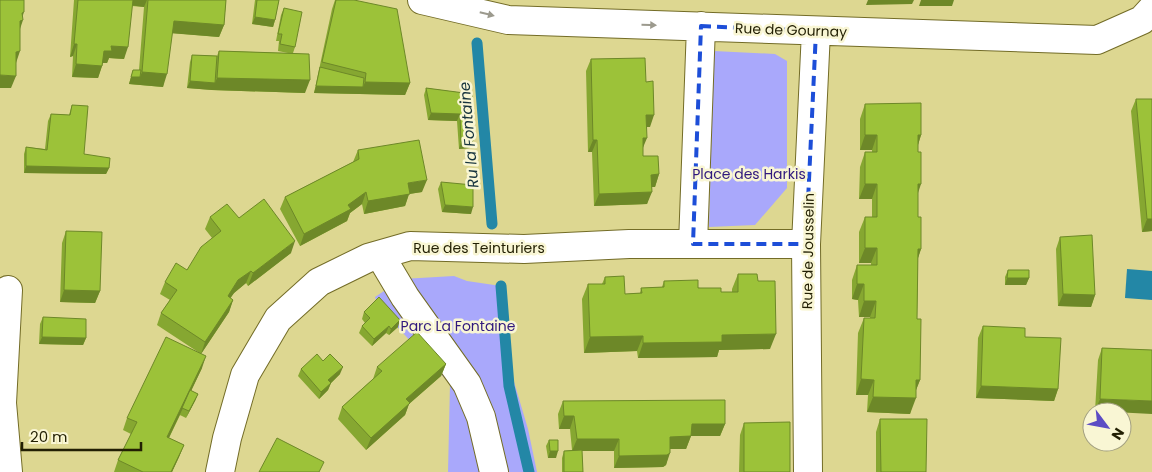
<svg xmlns="http://www.w3.org/2000/svg" width="1152" height="472" font-family="Poppins,sans-serif">
<style>
.green{fill:#a9a8fb}
.water{fill:#2387a6}
.lines{fill:none;stroke-linecap:round;stroke-linejoin:round}
.stream{stroke:#2387a6;stroke-width:11}
.street-casing{stroke:#736c27;stroke-width:30}
.street{stroke:#fff;stroke-width:28}
.wall{fill:#86a731}
.shaded-wall{fill:#6d8828}
.building{fill:#9cc239;stroke:#6d8828}
.oneway{fill:#9c9a8e}
.marked{fill:none;stroke:#1d4ed8;stroke-width:4;stroke-dasharray:10 6;stroke-linejoin:round}
.labels{text-anchor:middle;stroke-width:5;stroke-linejoin:round;paint-order:stroke}
.street-label{font-size:14px;fill:#221f03;stroke:#f9f6d4}
.park-label{font-size:14px;fill:#30187d;stroke:#f9f6d4}
.water-label{font-size:15px;font-style:italic;fill:#17343e;stroke:#f9f6d4}
</style>
<rect width="100%" height="100%" fill="#ddd791"/>
<path class="green" d="M714,51L775,54L787,61V188L755,225L709,227Z
M454,276L467,281L501,286L509,365L528,429L537,472H448L450,384L378,306L375,297L402,279Z"/>
<path class="water" d="M1127,269L1152,271V300L1125,298Z"/>
<g class="lines">
<path class="stream" d="M477,43L492,224
M501,286L509,386L529,472"/>
<g class="street-casing">
<path id="street" d="M422,0L508,20L1097,40L1142,20L1152,9
M693,244L701,26
M380,255L405,297L467,384L481,417L494,472
M8,290L2,403L8,472
M220,472L227,438L245,375L278,319L319,282L368,258L410,246L524,249L629,244H806
M808,472L806,244L816,31"/>
</g>
<use href="#street" class="street"/>
</g>
<path class="wall" d="M74,0H226L224,25L219,37L172,33L163,87L129,84L133,70H139L144,7L132,6L124,59L109,58L107,63H103L98,78L72,77L73,56L70,57Z
M255,0H279L275,20L273,27L252,24Z
M335,0H354L410,83L405,95L314,93L332,9Z
M284,8L295,47L293,53L305,93L212,90L187,88L190,62L192,55L217,56L219,51L288,53L278,51L279,41H276L281,15Z
M591,59L646,82L650,127H646L643,148V156L659,174L655,187H652L647,204L594,206L592,152H588L586,71Z
M426,88L472,94L473,141L470,148L459,149L457,121L428,120L424,95Z
M1136,99L1152,231L1142,232L1131,111Z
M865,104L921,135L918,145V217L921,249L918,258L917,319L920,380L916,390L910,414L867,412L868,395H856L858,333L864,318H870V317H859L858,300L852,299V280L857,265H871V263H859V232L865,217H872V199H859L860,167L865,152H872V150H860V119Z
M72,105L84,154L109,168L106,174L24,173V154L26,147L45,149L48,121L51,114L69,115Z
M358,150L422,192L409,194L405,206L364,214L362,204L350,213L347,221L300,246L280,209L285,197L353,162Z
M441,182L471,214L442,212L438,189Z
M210,217L239,218L291,253L248,286L246,283L234,293L230,298L233,300L229,312L201,354L202,368L191,391L198,394L195,401L186,418L180,415L181,413L169,438L184,445L179,457L172,472H114L118,460L131,434L123,430L127,418L198,352L157,325L161,313L170,300L160,294L165,282L187,270L212,238L205,229Z
M66,231L100,291L95,303L60,302L62,243Z
M1060,237L1095,295L1091,307L1058,306L1056,249Z
M1008,270L1029,278L1026,285H1005V277Z
M738,274L758,281L770,349L719,350L717,357L638,358L637,351L584,353L582,299L588,284H602L605,277L625,294L640,293L641,288L662,287L664,281L721,292H732V289Z
M364,312L398,327L389,335L386,333L372,346L359,333L362,326L365,323L362,319Z
M43,317L86,338L83,345L39,344L40,324Z
M983,326L1025,337L1058,389L1054,401L976,398L978,338Z
M1102,348L1152,350L1095,411L1098,360Z
M323,361L340,374L331,383L328,390L319,399L298,376L301,369Z
M446,364L441,376L409,404L405,415L366,450L338,419L342,407L373,379L377,367Z
M563,401L725,424L720,436H691L686,449H670L666,465L663,467L614,468V451H582L583,472H562V458L564,451L572,450L570,429H559L558,414Z
M880,419L926,472H876V432Z
M744,423L790,472H739L740,435Z
M549,440L556,458H548L546,446Z"/>
<path class="shaded-wall" d="M131,0H147L144,7L129,5Z
M868,0H914L912,4L866,5Z
M921,0H954L952,6H919Z
M24,12L21,21L23,20L19,32L16,33L22,13Z
M255,17L275,20L273,27L252,24Z
M174,21L224,25L219,37L169,33Z
M74,44H77L73,56L70,57Z
M111,46L128,47L124,59L109,58L107,63H100L104,51Z
M20,51L16,63V52Z
M76,64L102,66L98,78L72,77Z
M142,72L167,74L163,87L129,84L131,77H140Z
M0,75L16,76L11,88H0Z
M217,78L310,80L305,93L212,90L187,88L190,81L215,83Z
M365,82L410,83L405,95L360,94Z
M316,86L363,87L360,94L314,93Z
M431,113L460,114L457,121L428,120Z
M646,115H654L650,127H642Z
M865,135H877L872,150H860Z
M918,135H921L916,151Z
M643,138H647L642,150Z
M593,140H597L592,152H588Z
M473,141L470,148L459,149L461,142Z
M26,166L109,168L106,174L24,173Z
M659,174L655,187H647L651,175Z
M427,180L422,192L409,194L405,206L364,214L368,201L408,183Z
M865,184H877L872,199H859Z
M918,184H921L916,199Z
M366,192L362,204L350,213L347,221L300,246L304,234Z
M652,192L647,204L594,206L599,194Z
M445,205L473,207L471,214L442,212Z
M1147,219H1152V231L1142,232Z
M295,241L291,253L248,286L253,273Z
M865,248H877L871,263H859Z
M918,249H921L916,264Z
M251,271L246,283L234,293L223,309L228,296L238,280Z
M1007,278H1029L1026,285H1005Z
M857,284H864L858,300L852,299Z
M64,290L100,291L95,303L60,302Z
M1063,294L1095,295L1091,307L1058,306Z
M233,300L229,312L201,354L205,342Z
M864,301H876L870,317H859Z
M400,320L398,327L389,335L391,329Z
M389,326L386,333L372,346L374,339Z
M776,334L770,349L719,350L717,357L638,358L643,343L722,335Z
M643,336L637,351L584,353L590,337Z
M42,337L86,338L83,345L39,344Z
M206,356L202,368L163,450L167,437Z
M446,364L441,376L409,404L405,415L366,450L371,438L406,399Z
M343,367L340,374L331,383L328,390L319,399L321,392L328,380Z
M861,379L874,380L868,395H856Z
M916,380H920L914,395Z
M981,386L1058,389L1054,401L976,398Z
M198,394L195,401L186,418L189,411Z
M873,397L916,398L910,414L867,412Z
M1100,399L1152,401V414L1095,411Z
M564,416H574L570,429H559Z
M692,424H725L720,436H691L686,449H666L670,437Z
M577,439H619L614,451H572Z
M184,445L179,457L172,472H171Z
M550,451H558L556,458H548Z
M670,453L666,465L663,467L614,468L619,456Z"/>
<path class="building" d="M0,0H24V12L22,13L23,20L20,21V51L16,52V76L0,75Z
M78,0H133L128,47L111,46L112,51H104L102,66L76,64L77,44H74Z
M148,0H226L224,25L174,21L167,74L142,72Z
M257,0H279L275,20L255,17Z
M336,0H354L397,9L410,83L365,82L366,73L322,62Z
M284,8L302,12L295,47L280,44L282,34H278Z
M219,51L309,54L310,80L217,78Z
M192,55L217,56L215,83L190,81Z
M645,58L646,82L653,81L654,115H646L647,138H643V156H658L659,174L651,175L652,192L599,194L597,140H593L591,59Z
M320,67L364,78L363,87L316,86Z
M133,70H141L140,77H131Z
M426,88L472,94L473,141L461,142L460,114L431,113Z
M1136,99H1152V219H1147Z
M921,103V135H918V152H921V184H918V217H921V249H918L917,319H921L920,380H916V398L873,397L874,380L861,379L864,318H875L876,301H864V284H857V265H877V248H865V217H877V184H865V152H877V135H865V104Z
M72,105L88,106L84,154L110,158L109,168L26,166V147L47,150L51,114L70,115Z
M419,140L427,180L408,183L410,194L368,201L366,192L348,205L351,209L304,234L285,197L359,159L358,150Z
M441,182L473,185V207L445,205Z
M264,199L295,241L253,273L251,271L238,280L228,296L233,300L205,342L161,313L177,290L165,282L176,263L187,270L201,247L221,231L210,217L227,204L239,218Z
M66,231L102,232L100,291L64,290Z
M1092,235L1095,295L1063,294L1060,237Z
M1008,270H1029V278H1007Z
M738,274H757L758,281H775L776,334L722,335V342L643,343V336L590,337L588,284H605V277L624,276L625,294L642,293L641,288L664,287V281L698,280V288H721V292H738Z
M379,297L400,320L391,329L389,326L374,339L362,326L370,318L364,312Z
M43,317L86,319V338L42,337Z
M983,326L1025,328V337L1061,338L1058,389L981,386Z
M417,332L446,364L406,399L410,403L371,438L342,407L382,371L377,367Z
M166,337L206,356L167,437L184,445L171,472H143L118,460L137,422L127,418Z
M1102,348L1152,350V401L1100,399Z
M317,354L323,361L330,354L343,367L328,380L331,383L321,392L301,369Z
M190,390L198,394L189,411L182,408Z
M725,400V424H692L691,436L670,437V453L667,455L619,456V439H577L574,416H564L563,401Z
M880,419H927L926,472H881Z
M790,422V472H744V423Z
M277,438L324,462L319,472H259Z
M549,440H558V451H550Z
M582,450L583,472H564V451Z"/>
<defs><path id="oneway-solid" d="M-6-.8H1V-3.2L6.5 0L1 3.2V.8H-6Z" transform="scale(1.25)"/></defs>
<g class="oneway">
<use href="#oneway-solid" transform="translate(487 14) rotate(14)"/>
<use href="#oneway-solid" transform="translate(649 25) rotate(2)"/>
</g>
<path class="marked" d="M701,26L816,31L806,244H693Z"/>
<g class="labels">
<g class="street-label">
<text transform="translate(791 30) rotate(2)" y="5">Rue de Gournay</text>
<text x="479" y="253">Rue des Teinturiers</text>
<text transform="translate(808 251) rotate(-89)" y="5">Rue de Jousselin</text>
</g>
<g class="park-label">
<text x="749" y="179">Place des Harkis</text>
<text x="458" y="331">Parc La Fontaine</text>
</g>
<g class="water-label">
<text transform="translate(469 135) rotate(-95)" y="5">Ru la Fontaine</text>
</g>
</g>
<g transform="translate(1107 427) rotate(122)"><circle r="24" fill="#f9f6d4" stroke="#a3a080"/>
<path d="M0-4L9 19L0 12L-9 19Z" fill="#5c4cc4"/>
<text y="-8" font-size="14" font-weight="bold" text-anchor="middle" fill="#221f03">N</text>
</g>
<path d="M22 442v8h119v-8" fill="none" stroke="#221f03" stroke-width="2.5"/>
<text x="30" y="442" font-size="15" fill="#221f03" stroke="#f9f6d4" stroke-width="4" paint-order="stroke">20 m</text>
</svg>
